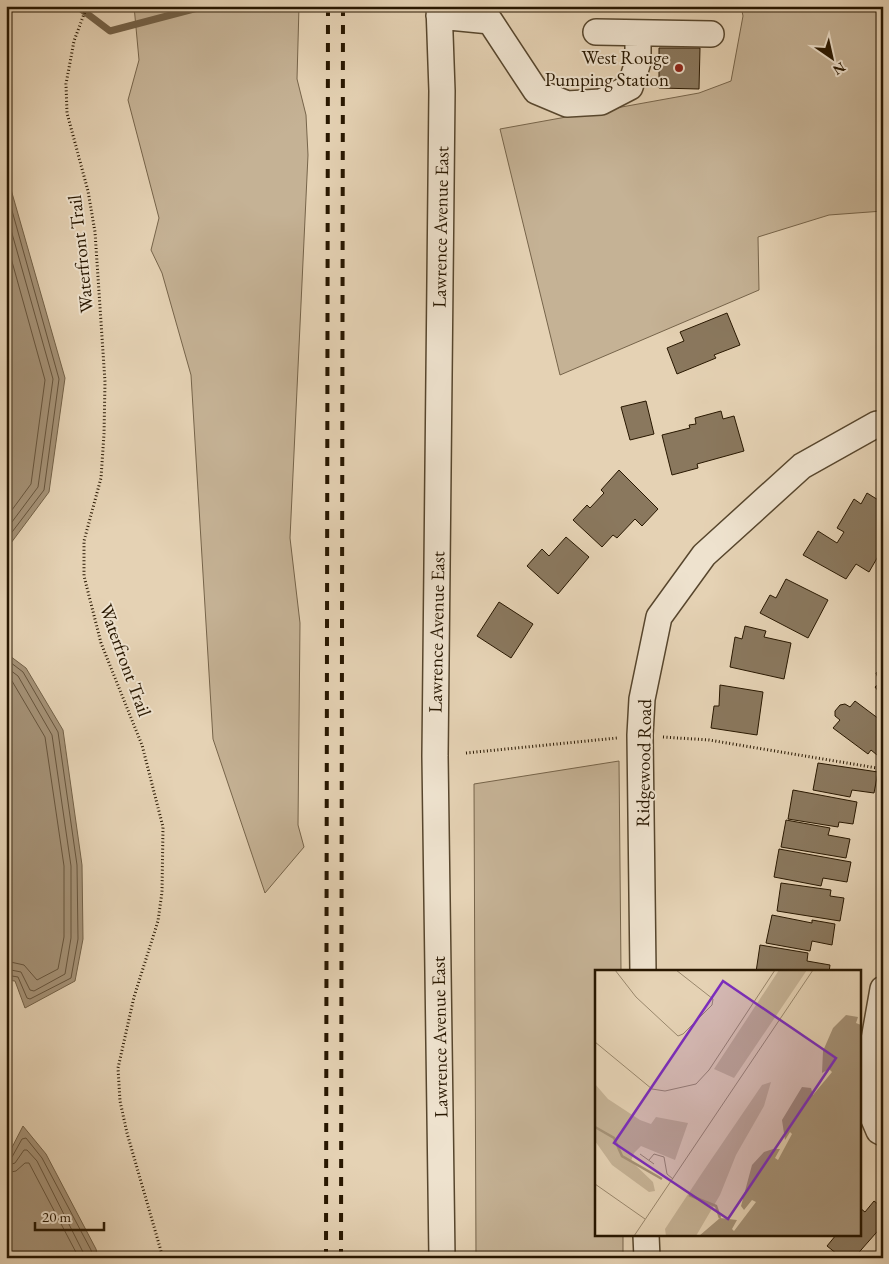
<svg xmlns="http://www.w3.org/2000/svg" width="889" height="1264" font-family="'EB Garamond',serif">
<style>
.green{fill:#c5b295;stroke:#76644a}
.water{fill:#a59277;stroke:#736147}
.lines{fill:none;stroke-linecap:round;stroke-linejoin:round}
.shore{stroke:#66543c;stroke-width:1}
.stream{stroke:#736147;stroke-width:7}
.building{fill:#8a785e;stroke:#281700}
.minor-casing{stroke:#57462d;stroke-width:28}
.path{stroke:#281700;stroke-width:3;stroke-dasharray:1 2.5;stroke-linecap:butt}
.minor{stroke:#eee2ce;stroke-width:25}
.rail{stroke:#281700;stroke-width:4;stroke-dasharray:9 9;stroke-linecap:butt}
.poi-dot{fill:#8f2418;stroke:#eee2ce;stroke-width:2}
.labels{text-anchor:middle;stroke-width:4;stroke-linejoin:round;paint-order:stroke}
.poi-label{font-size:19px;fill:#281700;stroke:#eee2ce;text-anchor:end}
.street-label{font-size:19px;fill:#281700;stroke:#eee2ce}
.inset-river{fill:none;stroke:#a59277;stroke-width:2.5}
.inset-road{fill:none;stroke:#99876c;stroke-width:1}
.view{fill:#7b2cbf;fill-opacity:0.15;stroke:#7b2cbf;stroke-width:2.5}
.inset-edge{fill:none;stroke:#281700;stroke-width:2.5}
</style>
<rect width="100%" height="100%" fill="#e5d2b4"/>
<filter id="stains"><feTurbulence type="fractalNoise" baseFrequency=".004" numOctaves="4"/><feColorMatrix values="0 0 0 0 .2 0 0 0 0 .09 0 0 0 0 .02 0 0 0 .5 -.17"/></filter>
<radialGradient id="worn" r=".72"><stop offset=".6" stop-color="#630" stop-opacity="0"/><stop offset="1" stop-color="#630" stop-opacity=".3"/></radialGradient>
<path class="green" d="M134,6H299L297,79L306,115L308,155L290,538L300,623L298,825L304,847L265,893L213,739L191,375L162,273L151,250L159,218L128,100L139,60Z
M741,6H883V211L829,215L758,237L759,290L560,375L500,129L699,93L731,81L743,16Z
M619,761L621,971L596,972V1235H623V1258H476L474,784Z"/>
<path class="water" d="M6,172L65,378L49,492L11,543L6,546Z
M6,653L26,668L63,730L82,865L83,939L75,981L25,1008L15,981L6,980Z
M23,1126L46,1154L96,1249L98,1258H6V1159Z"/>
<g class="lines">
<path class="shore" d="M6,189L59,379L44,490L6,540
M6,212L53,379L38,487L6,530
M6,240L45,380L31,484L6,518
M6,659L23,672L58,732L77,865L78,939L71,978L30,999L27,998L18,977L6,975
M6,667L18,676L52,735L71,866V938L65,974L34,991L30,990L21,972L6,969
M6,676L12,681L45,737L64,866V937L58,969L37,980L24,965L6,961
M6,1160L12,1157L22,1139L26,1138L42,1158L91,1250L93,1258
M6,1166L15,1163L24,1150H27L37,1161L86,1258
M6,1173L16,1171L25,1163H29L79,1258"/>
<path class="stream" d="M77,6L110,31L205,6"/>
</g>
<path class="building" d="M659,48H700L699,89L659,88Z
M727,313L740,345L714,355L716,358L677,374L667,348L684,341L680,332Z
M646,401L654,434L630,440L621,407Z
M721,411L723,419L734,416L744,451L697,464L698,468L672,475L662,435L690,428L689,425L696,424L695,418Z
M619,470L658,509L642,526L635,519L617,538L613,535L602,547L573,520L587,505L590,508L604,493L601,490Z
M867,493L883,503V555L880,553L869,572L856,564L846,579L803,555L818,531L837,543L844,532L837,528L854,499L861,504Z
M566,537L589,557L558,594L527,566L542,549L549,556Z
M786,579L828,600L808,638L760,613L770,595L776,598Z
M499,602L533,624L511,658L477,636Z
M745,626L766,631L764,637L791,643L784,679L730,667L735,637L742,639Z
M883,668V697L875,687L880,683L876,673Z
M720,685L763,692L757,735L711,728L714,706H719Z
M855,701L883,722V752L880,750L877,755L871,750L868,754L833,728L840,720L835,716V711L840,705L845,704L850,707Z
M818,763L878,772L874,793L852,790L850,797L813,790Z
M793,790L857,802L853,824L839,822L838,827L788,819Z
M786,820L830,828L828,835L850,839L846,858L781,847Z
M779,849L851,862L847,882L823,878L821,886L774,877Z
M781,883L831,890L830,896L844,898L840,921L777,911Z
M772,915L812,923V920L835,924L832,945L812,941L810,951L766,943Z
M760,945L808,953L807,961L830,965L829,972H756Z
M874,1201L883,1208V1225L854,1258H842L827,1246L836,1235H860V1208L865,1212Z"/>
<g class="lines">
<g class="minor-casing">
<path id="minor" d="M439,6L442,91L435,756L442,1258
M439,16L490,21L536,91L567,104L601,102L630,87L638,62V34
M596,32L711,34
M643,972L640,735L642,699L659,617L704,555L802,466L877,424H883
M883,989L864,1096L879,1131L883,1133
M646,1235L647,1258"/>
</g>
<path class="path" d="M87,6L74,41L66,84L67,113L88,191L95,232L105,382L104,434L101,478L84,541V576L101,643L142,745L163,827L162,892L158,921L134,997L118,1068L120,1101L127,1133L163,1258
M663,737L709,740L883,769
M466,753L617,738"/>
<use href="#minor" class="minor"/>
<path class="rail" d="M326,1258L328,6
M341,1258L343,6"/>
</g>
<circle class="poi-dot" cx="679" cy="68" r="5"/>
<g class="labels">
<g class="poi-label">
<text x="669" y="64">West Rouge<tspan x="669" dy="22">Pumping Station</tspan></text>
</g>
<g class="street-label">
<text transform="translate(440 227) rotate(-89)" y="7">Lawrence Avenue East</text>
<text transform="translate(80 254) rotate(-96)" y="7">Waterfront Trail</text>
<text transform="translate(436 632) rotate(-89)" y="7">Lawrence Avenue East</text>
<text transform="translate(126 660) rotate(70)" y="7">Waterfront Trail</text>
<text transform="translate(643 763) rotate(-89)" y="7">Ridgewood Road</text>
<text transform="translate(439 1037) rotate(-91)" y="7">Lawrence Avenue East</text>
</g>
</g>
<g transform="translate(595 970)">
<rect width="266" height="266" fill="#e5d2b4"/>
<path d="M184,0H212L139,108L119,99ZM176,112L169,136L141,185L125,225L101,266H71L70,259L107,203L167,115ZM0,114L13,129L45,150L56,154L61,147L93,153L80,190L46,176L39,183L36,191L58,212L60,221L54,222L17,195L0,171Z" fill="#c5b295"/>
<path d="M251,45L263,47L261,53L266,55V266H104L125,248L142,250L137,259L139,261L161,232L157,230L149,240L146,236L157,195L169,182L178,179H185L180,188L183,190L197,164L195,162L190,170L187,150L207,117L216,118L218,125L237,102L234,99L227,103L228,81L238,58Z" fill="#a59277"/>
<path class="inset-river" d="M0,157L19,168L27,186L67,209M94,225L121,236L125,248"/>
<path class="inset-road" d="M20,0L41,27L83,66L88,64L117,35L118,29L81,0M0,72L57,119L70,121L101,114L114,100L180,0M45,184L59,194M54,190L59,184L69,187L72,204L78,209M0,214L50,249M39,266L218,0"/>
<path class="view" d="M128,11L241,88L133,249L19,173Z"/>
<rect width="266" height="266" class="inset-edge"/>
</g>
<rect width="889" height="1264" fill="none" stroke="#e5d2b4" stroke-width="25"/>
<rect x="8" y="8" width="874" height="1249" fill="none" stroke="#281700" stroke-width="2.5"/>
<rect x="12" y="12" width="864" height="1239" fill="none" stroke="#281700"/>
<g transform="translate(832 58) rotate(146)" stroke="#eee2ce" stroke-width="4" paint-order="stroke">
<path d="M0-4L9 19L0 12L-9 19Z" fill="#281700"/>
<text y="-8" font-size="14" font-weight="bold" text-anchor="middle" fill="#281700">N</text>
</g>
<path d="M35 1222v8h69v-8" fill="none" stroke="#281700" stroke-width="2.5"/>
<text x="42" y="1222" font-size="15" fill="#281700" stroke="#eee2ce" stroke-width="4" paint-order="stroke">20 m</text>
<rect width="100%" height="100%" filter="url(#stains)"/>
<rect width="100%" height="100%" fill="url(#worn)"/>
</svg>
